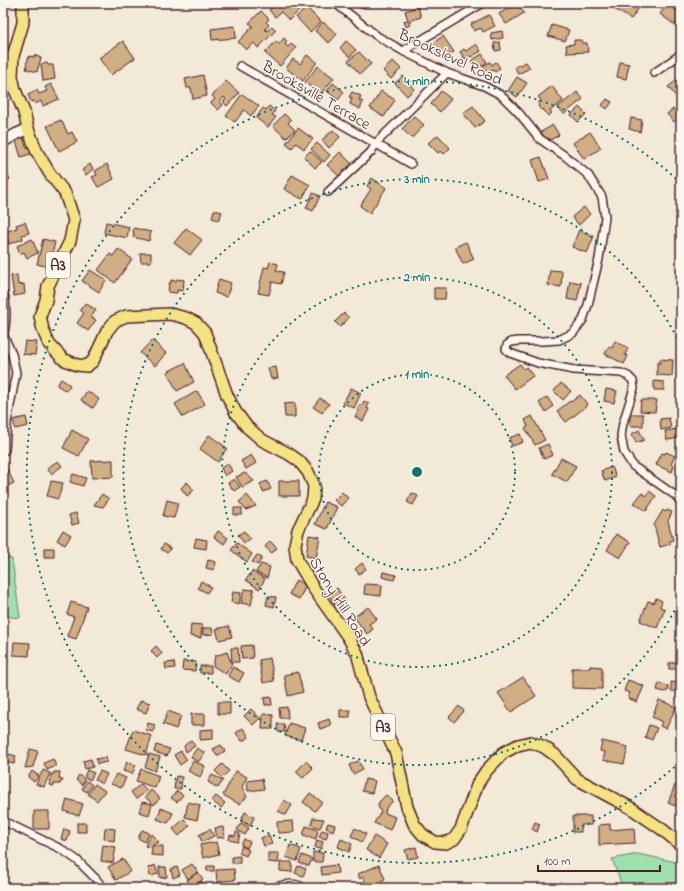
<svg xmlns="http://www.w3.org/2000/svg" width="684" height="891" font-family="'Indie Flower',sans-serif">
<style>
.green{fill:#9de0ac;stroke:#74806c}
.building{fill:#cfaf83;stroke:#4a1f2b}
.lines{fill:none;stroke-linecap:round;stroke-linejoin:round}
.service-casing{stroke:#4a1f2b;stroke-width:6}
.minor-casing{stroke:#4a1f2b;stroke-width:10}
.secondary-casing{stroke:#4a1f2b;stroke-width:13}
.primary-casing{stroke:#4a1f2b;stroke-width:14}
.service{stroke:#fbf7ec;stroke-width:3.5}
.minor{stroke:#fbf7ec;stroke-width:7}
.secondary{stroke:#fbf7ec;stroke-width:10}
.primary{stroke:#f4e382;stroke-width:11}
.ring{fill:none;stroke:#0f766e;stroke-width:2;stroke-dasharray:2 4}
.labels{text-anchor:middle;stroke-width:3;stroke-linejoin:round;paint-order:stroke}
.shield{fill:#fbf7ec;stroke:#7f6065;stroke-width:1}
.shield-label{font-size:15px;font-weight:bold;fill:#4a1f2b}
.street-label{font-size:16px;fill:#4a1f2b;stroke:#fbf7ec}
.centre{fill:#0f766e;stroke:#fbf7ec;stroke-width:2}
.ring-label{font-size:12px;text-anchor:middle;font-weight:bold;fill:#0f766e;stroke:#fbf7ec;stroke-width:3;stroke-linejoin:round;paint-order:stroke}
</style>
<rect width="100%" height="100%" fill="#f2e9d7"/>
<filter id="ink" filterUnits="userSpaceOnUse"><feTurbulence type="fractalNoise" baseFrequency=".025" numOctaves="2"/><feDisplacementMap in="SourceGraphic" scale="8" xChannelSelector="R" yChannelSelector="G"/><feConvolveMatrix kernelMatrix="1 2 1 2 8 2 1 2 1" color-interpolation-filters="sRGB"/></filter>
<g filter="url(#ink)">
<path class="green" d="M3,556L12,559L20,618L3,616Z
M638,854L681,863V888H623L612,859Z"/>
<path class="building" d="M277,3H295L301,9L289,20L281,12L275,17L269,10Z
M356,3H369L361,9Z
M516,3H517L524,13L506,24L499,14Z
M614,3H642L631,19L611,7Z
M668,4L681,14V18L675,25L660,14Z
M418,7L421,17L409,21L410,25L406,27L404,21L408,20L405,11Z
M307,8L321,22L310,32L296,17Z
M261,11L269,19L266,22L269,25L265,29L267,31L272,26L276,30L258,48L254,43L246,50L238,42L253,26L249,23Z
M489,15L495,26L483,32L481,28L474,31L471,24Z
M323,22L337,34L329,43L315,31Z
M552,25L569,30L565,41L548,36Z
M235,26L236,38L212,40L211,29Z
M502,31L503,38L492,40L491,33Z
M443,36L454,52L442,59L432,44Z
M284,38L287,42L285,44L288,47L291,44L296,48L280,66L265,53L276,41L279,44Z
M574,40H582V43H587L588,52L567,53L566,45L574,44Z
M123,41L135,58L111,75L99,58Z
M346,41L356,50L350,57L340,48Z
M500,42L501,50L495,51L494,43Z
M476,44L481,51L471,57L470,56L465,59L460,52L464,49L466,51Z
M359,52L371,64L360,74L348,61Z
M482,54L487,62L477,69L471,61Z
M34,55L41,58L37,72L26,69L27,66L26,65L29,56L34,57Z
M307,55L317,62L303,81L286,68L293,59L300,64Z
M393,61L401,69L391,79L383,71Z
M490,62L492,65L496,62L500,68L495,72L493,70L488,73L483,66Z
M526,62L530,68L518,74L515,67Z
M620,62L629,64L626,79L617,77Z
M47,63L48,65H53L55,79L43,81L41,64Z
M318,66L334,78L320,95L305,82Z
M203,75L207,96L193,99L191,88H187L185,79Z
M403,76L414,89L407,96L395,83Z
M517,77L527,83L517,97L508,91Z
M678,79L681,82V100L680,101L668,87Z
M226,81L239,93L227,106L223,102L226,99L224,97L220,102L223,105L218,110L211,103L215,99L212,96Z
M333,83L344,92L338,100L327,91Z
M51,84L59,99L43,106L41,101L35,104L34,101L31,102L28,95L37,90L39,94L47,91L45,87Z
M552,86L563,101L550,111L552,113L548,116L543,109L541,110L538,106L539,105L538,103L541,100L538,97Z
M381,91L395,100L384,117L370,108Z
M441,91L451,99L440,112L431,104Z
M352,92L361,96L359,100L363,102L360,109L350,104L352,98L349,97Z
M577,92L583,99L564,114L558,107Z
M242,94L259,106L251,116L244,110L235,122L226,116Z
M607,99L612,102L607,109L602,105Z
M269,106L275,111L272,115L276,117L268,127L256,118L263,108L266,110Z
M473,106L485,121L475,128L463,113Z
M579,107L586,114L578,122L571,115Z
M673,109L680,116L674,122L667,114Z
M284,114L291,120L288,123L295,130L286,138L273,126Z
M414,116L424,125L412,138L402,129Z
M631,118L642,120L640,132L629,129Z
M61,120L68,134L72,132L77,142L59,151L47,126Z
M553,125L559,135L550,140L549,138L546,140L541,132Z
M298,128L313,139L304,149L296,143L292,148L286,143Z
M333,130L340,137L329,148L322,140Z
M590,132L601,148L584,159L573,143Z
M438,135L450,148L444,154L441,151L438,153L428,143Z
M23,136L26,147L31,146L33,153L21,157L15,138Z
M317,143L330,155L324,162L311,149Z
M310,151L322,162L315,168L304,157Z
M340,152L352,164L340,177L327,165Z
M541,157L549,179L539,182L532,160Z
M90,164L93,169L86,175L82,170Z
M107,164L114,179L98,187L92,177L97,175L95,171Z
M3,167L10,179L3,184Z
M292,175L310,185L302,199L284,189Z
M372,178L386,188L370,213L360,206L371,189L367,186Z
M313,193L320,196L313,211L306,208Z
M584,207L590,214L579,225L572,217Z
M214,210L222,212L219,220L212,218Z
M25,222L29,233L22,235L23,239L9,244L5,232L17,228L16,225Z
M106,222L129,227L127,238L104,233Z
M134,228L151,232L149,241L133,237L134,233L133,232Z
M186,228L202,240L190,255L174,243Z
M579,230L594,236L587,253L572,247Z
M32,239L38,253L27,258L24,252L20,254L17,246Z
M43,239L55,242L49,267L37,264Z
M466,242L474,259L463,264L455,247Z
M118,249L132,259L115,283L98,270L110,254L113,256Z
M140,253H151V262H141Z
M270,262L278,264L276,271L284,272L281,284L272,282L269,295L258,293L264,267L268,268Z
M90,270L106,280L99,292L82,281Z
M550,270L562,271L561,287L548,285Z
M17,275L18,285L24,284L25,294L14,296L11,276Z
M177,279L184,280L183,291L177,290V293L168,292L169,283H171V280L176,281Z
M219,279L231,283L227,297L215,293Z
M570,281L581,283L577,301L567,299Z
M434,288H446L445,299H434Z
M85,303L96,310L91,317L96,320L88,331L77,323L84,313L80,310Z
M344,313L349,318L340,327L335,322Z
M152,340L166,353L155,366L140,353Z
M25,341L37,342L35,355L23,354Z
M615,341L628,348L625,355L628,356L624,364L605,354L609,346L612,348Z
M660,359L673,360L672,376L657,375V363H660Z
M185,363L194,382L177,391L167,372Z
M520,364L524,369L526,367L533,376L515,389L504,375Z
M276,367L278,378L271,379L268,368Z
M61,379L70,385L66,391L57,385Z
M654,381L664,382V390H654Z
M561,383L571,391L563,400L554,391Z
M351,388L361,393L354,408L343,403Z
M606,389L617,391L614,403L604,401Z
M87,391L99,399L93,408L81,400Z
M197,391L205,404L183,417L175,404Z
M580,395L588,405L566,422L557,411L570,401L571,402Z
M547,397L553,406L546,412L539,403Z
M320,398L329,404L322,413L313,407Z
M641,400H657L655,412L640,411Z
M364,401L369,404L367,408L369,409L363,421L355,417L359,411L357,410L361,404L362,405Z
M295,403V417H285L284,404Z
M630,414H643V426H630Z
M532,416L545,440L535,445L525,428L528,427L525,420Z
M26,417L28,426L15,429L13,420Z
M669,418L671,428L661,430L660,419Z
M681,420V428L679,429L680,438L667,440L665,431L677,429L676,421Z
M72,430L88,439L79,456L63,448Z
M639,430L644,440L636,443L632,434Z
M520,434L523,442L512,446L509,438Z
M209,435L227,448L218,462L200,449Z
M548,444L553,455L544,459L539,448Z
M666,452L675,456L671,464L674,466L672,472L656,465L662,453L665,454Z
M251,455L256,463L246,469L241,461Z
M561,458L576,466L567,482L552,474Z
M113,460V477L92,478L91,461Z
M58,461L62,466L51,474L47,468Z
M228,464L232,471L225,476L221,468Z
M6,467L14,483L3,488V468Z
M612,467L616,477L605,481L601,471Z
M245,473L254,481L242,487L236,477Z
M73,474L86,478L83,486L70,482Z
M234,479L240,487L234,491L228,483Z
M51,481L63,483L58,499L47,496Z
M267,481L271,489L263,492L260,484Z
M279,481H299V496H279Z
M187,482L194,490L187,496L181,488Z
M649,491L656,496L646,511L634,503L642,493L646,496Z
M342,492L348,498L341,506L334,500Z
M412,493L418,496L413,505L407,502Z
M102,494L109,499L103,507L94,505Z
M247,495L256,506L246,510L239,502Z
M167,500L178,503L174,518L163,516Z
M325,502L337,507L327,529L315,524Z
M234,508H242V515H234Z
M663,510L665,512L667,510L672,512L668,521L673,540L670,541V544L660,547L654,525Z
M76,513L79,523L72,525L69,515Z
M63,530L71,535L65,545L57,540Z
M218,531L228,538L224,544L214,537Z
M244,531L250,539L244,543L238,535Z
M616,534L630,542L620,558L607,550Z
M309,535L320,537L316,558L306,556Z
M196,538L207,540L206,549L194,547Z
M270,541L277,548L272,553L265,547Z
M237,543L252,554L247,562L231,550Z
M164,544L171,549L167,553L161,549Z
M44,548H54V557H44Z
M257,555L262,558L258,565L252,562Z
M208,560L216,562L214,570L206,568Z
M362,563L366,569L359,574L355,569Z
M261,564L270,567L267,578L256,572Z
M252,571L265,579L259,589L246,580Z
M383,572L396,575L394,580L382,577Z
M296,580L306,586L299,599L289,594Z
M201,581L211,587L207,593L198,588Z
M365,584L382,585L381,596L364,594Z
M337,588L346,602L337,608L328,594Z
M244,589L254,590L251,605L241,603Z
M233,592L241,593L239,604L231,602Z
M268,596L276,597L274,607L266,605Z
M656,598L662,601L660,607L665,609L657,628L640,621L648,601L654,603Z
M71,602L87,607L76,639L67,636L74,617L67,614Z
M368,607L377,619L369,624L373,629L367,634L354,617Z
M191,624L202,625L201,638L190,636Z
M229,626L232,637L219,640L216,629Z
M203,628H212L213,634L203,635Z
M14,642L30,643L29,656L13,655Z
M252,645L253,658L242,659L241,646Z
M156,646L162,653L157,658L151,651Z
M231,648H238L239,662H232Z
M227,652L232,664L226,674L213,666L215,656Z
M270,658L274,681L263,683L259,660Z
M183,661L196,662L195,671L182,670Z
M174,662L175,668L166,669L165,663Z
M679,662V669H669V663Z
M200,666H211V673H200Z
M590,666L602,667V689L572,688V668H590Z
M233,667L244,673L239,682L228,676Z
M298,672L303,692L288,696L284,675Z
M523,677L536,696L511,712L498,693Z
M628,680L644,686L637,702L628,698L630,693L624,691Z
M671,682L681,683V691H671Z
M659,683L668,686V688H669L668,691H666L665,692L657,690Z
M271,697L272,705H265L264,698Z
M141,700L150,703L146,713L136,709Z
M659,700L676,707L666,729L660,726L662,722L652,717Z
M218,702H230V714H218Z
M459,706L464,711L454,722L449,717Z
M287,707L288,718H280L279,708Z
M251,709L260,718L253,725L244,716Z
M340,710H350V717H340Z
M168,711L181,716L176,729L163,724Z
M191,714H205V725H191Z
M263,714L273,715V729H262Z
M329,719L331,725L320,729L318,723Z
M148,723L155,725L153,732L146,730Z
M289,723L305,728L301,740L285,736Z
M277,724H284L285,732H278Z
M649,725L657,728L652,740L645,737Z
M243,728L249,737L242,741L236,733Z
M213,729V739L200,740V730Z
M133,730L152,736L146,755L126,749Z
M191,740L195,746L186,752L184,746Z
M602,741L628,747L624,764L603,760L605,752L600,751Z
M156,745L170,749L167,756L154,752Z
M221,745L225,751L217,756L213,749Z
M197,748L205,753L198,762L191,757Z
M30,749L38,751L33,767L25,768Z
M181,751L187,760L180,765L174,755Z
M8,754L16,756L14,764L6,762Z
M149,754L160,757L155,771L145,767Z
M106,757L107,762L97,764L96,759Z
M53,759L56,766L47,770L44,763Z
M91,759L93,767L85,769L83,761Z
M193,761L205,766L200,777L188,771Z
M306,761L313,768L303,778L296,772Z
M358,761L363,769L353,774L349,765Z
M127,762L136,765L132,774L123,771Z
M222,764L229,771L222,778L215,771Z
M141,769L159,776L155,788L136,781Z
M43,770L50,773L44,787L36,784Z
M87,770L94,773L90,780L84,777Z
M32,771L39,776L34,782L28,777Z
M100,771L107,774L102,784L95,780Z
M236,771L247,777L242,787L247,797L239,804L223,795Z
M54,772H60L59,778L63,779L62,782H60V784H54V786L50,785L51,774H54Z
M116,774L126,778L121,788L111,784Z
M79,775L85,780L82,785L76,780Z
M212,775L223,780L218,788L208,782Z
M176,776L182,777L181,789H174Z
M262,779L264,789L248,791L247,781Z
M365,779L375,781L372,793L362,791Z
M87,781L92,785L87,792L82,789Z
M95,784L105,791L97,801L88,794Z
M141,784L147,791L136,799L131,792Z
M675,785L681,788V808L668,803Z
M151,790L160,798L154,805L145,797Z
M177,791L183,795L177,802L171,798Z
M310,793L322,802L315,811L303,802Z
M386,795L393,801L386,808L385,813L395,817L390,830L374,823L381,812L378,806L379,802Z
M216,796L225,803L221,808L212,801Z
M67,799L83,804L79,816L64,811Z
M284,800L292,805L286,815L278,811Z
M142,802L152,804L149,815L139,812Z
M188,802L200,805L197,820L185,817Z
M161,808L173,813L168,823L157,819Z
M34,811H49V829H34Z
M245,812L254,817L250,826L241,821Z
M573,816H591V825H581V832H573Z
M313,818L324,819L320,828L311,825Z
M184,819L190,825L179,836L173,829Z
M293,821L294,832L278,833L277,822Z
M535,822L540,824L537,832L532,829Z
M77,823H86V832H77Z
M241,823L249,828L245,835L237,830Z
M328,823L335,825L333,831L326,828Z
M610,824V830L634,828L635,843L599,845V825Z
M306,826L318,830L316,839L303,835Z
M223,827L225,837L217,838L215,828Z
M105,828L115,829L114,841L104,839Z
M355,828L366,834L362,842L351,836Z
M64,829L70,831L67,841L61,839Z
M210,829L214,836L202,842L199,835Z
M142,830L149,833L145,842L138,838Z
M322,830L328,832L326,839L319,837Z
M236,832L240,834L238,842L229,840L230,835L235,836Z
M151,834L159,842L148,847L145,846Z
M269,835L272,844L264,846L261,838Z
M374,836L387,844L379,858L366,850Z
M244,839L250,842L247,848L241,845Z
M341,839L352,844L349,852L338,847Z
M317,840L323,842L321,849L315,848Z
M216,842L219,854L203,858L200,845Z
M103,845L116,847L113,863L101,861Z
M290,845L301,849L297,861L286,857Z
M152,846H163V856L151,855Z
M242,846L249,850L246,856L239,853Z
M416,847L418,857L408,859L405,850Z
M313,852L323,853L322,862H313Z
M268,853H279L278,863L268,862Z
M302,855L312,859L309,866L299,863Z
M240,856V863H232V857Z
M123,859L131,871L116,880L108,867Z
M280,862H292V872L280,871Z
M192,864L198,872L188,879L182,870Z
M155,865L158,874L150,876L148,868Z
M337,865L338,873L322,875L321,867Z
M379,865L385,879L367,887L363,877L360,879L358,874Z
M207,866H214V871H207Z
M298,866L306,869L303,876L295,873Z
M159,867H166L167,877L160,878Z
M177,867L180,875L173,878L171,869Z
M234,869L235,880L217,882L216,870Z
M198,872L203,879L192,887L187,880Z
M202,881L205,886L202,888H196L195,886Z"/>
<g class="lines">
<g class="service-casing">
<path id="service" d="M275,885C284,882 292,881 301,884L303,888"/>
</g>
<g class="minor-casing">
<path id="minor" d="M335,3L377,36L403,51L447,73L484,86L501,95L518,112L540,139L565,156L588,175L602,197L605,217L599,259L588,305L583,320L573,333L559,340L543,341H519L511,342L507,345L506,349L510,353L538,363L574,370L621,373L628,376L633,381L634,388L623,423L621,436L624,452L633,466L676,496L681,502
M403,51L483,3
M240,66L411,164
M654,73L681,54
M328,192L371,152L376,143L447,73
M3,334L12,354L16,373L7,422L5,450L3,451
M3,821L61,849L77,860L96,879L103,888"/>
</g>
<g class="secondary-casing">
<path id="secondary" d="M3,142L16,134L28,129
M3,296C5,308 5,319 3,330"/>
</g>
<g class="primary-casing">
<path id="primary" d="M23,3V23L13,56L12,76L15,90L24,112L28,129L37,152L50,174L65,193L74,220L70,241L48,286L46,300L40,316L43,330L49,344L63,359L77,365L87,366L93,361L107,331L115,321L126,316L170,314L186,318L196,323L205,333L227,395L235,411L247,427L262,440L289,454L299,461L308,472L314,486L313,499L298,530L295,545L297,560L314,589L348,637L357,653L369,697L396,753L407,807L414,824L423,835L435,842L446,843L454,839L461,829L478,783L486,771L503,753L518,745L531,742L544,747L555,755L577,779L631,808L663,830L681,845"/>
</g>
<use href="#service" class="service"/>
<use href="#minor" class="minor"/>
<use href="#secondary" class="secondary"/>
<use href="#primary" class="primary"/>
</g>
</g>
<g class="ring">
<circle cx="417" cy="472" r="98"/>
<circle cx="417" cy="472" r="195"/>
<path d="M680 600A293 293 0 1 1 680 344"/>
<path d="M679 763A391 391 0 1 1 679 181"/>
</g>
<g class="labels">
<g class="shield">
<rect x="46" y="252" width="24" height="26" rx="3"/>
<rect x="371" y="714" width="24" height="26" rx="3"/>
</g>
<g class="shield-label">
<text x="58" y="270">A3</text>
<text x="383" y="732">A3</text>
</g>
<g class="street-label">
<text transform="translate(451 56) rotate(25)" y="6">Brookslevel Road</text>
<text transform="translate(317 94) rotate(30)" y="6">Brooksville Terrace</text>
<text transform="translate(341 601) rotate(58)" y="6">Stony Hill Road</text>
</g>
</g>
<circle cx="417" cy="472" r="6" class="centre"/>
<g class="ring-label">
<text x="417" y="85">4 min</text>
<text x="417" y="183">3 min</text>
<text x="417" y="281">2 min</text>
<text x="417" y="378">1 min</text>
</g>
<rect width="684" height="891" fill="none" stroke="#fbf7ec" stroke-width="16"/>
<rect x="8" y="8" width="668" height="875" fill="none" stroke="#4a1f2b" stroke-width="1.5" filter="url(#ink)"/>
<path d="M538 865v6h122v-6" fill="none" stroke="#4a1f2b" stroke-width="2"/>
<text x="544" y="865" font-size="12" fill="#4a1f2b" stroke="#fbf7ec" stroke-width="3" paint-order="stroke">100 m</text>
</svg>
